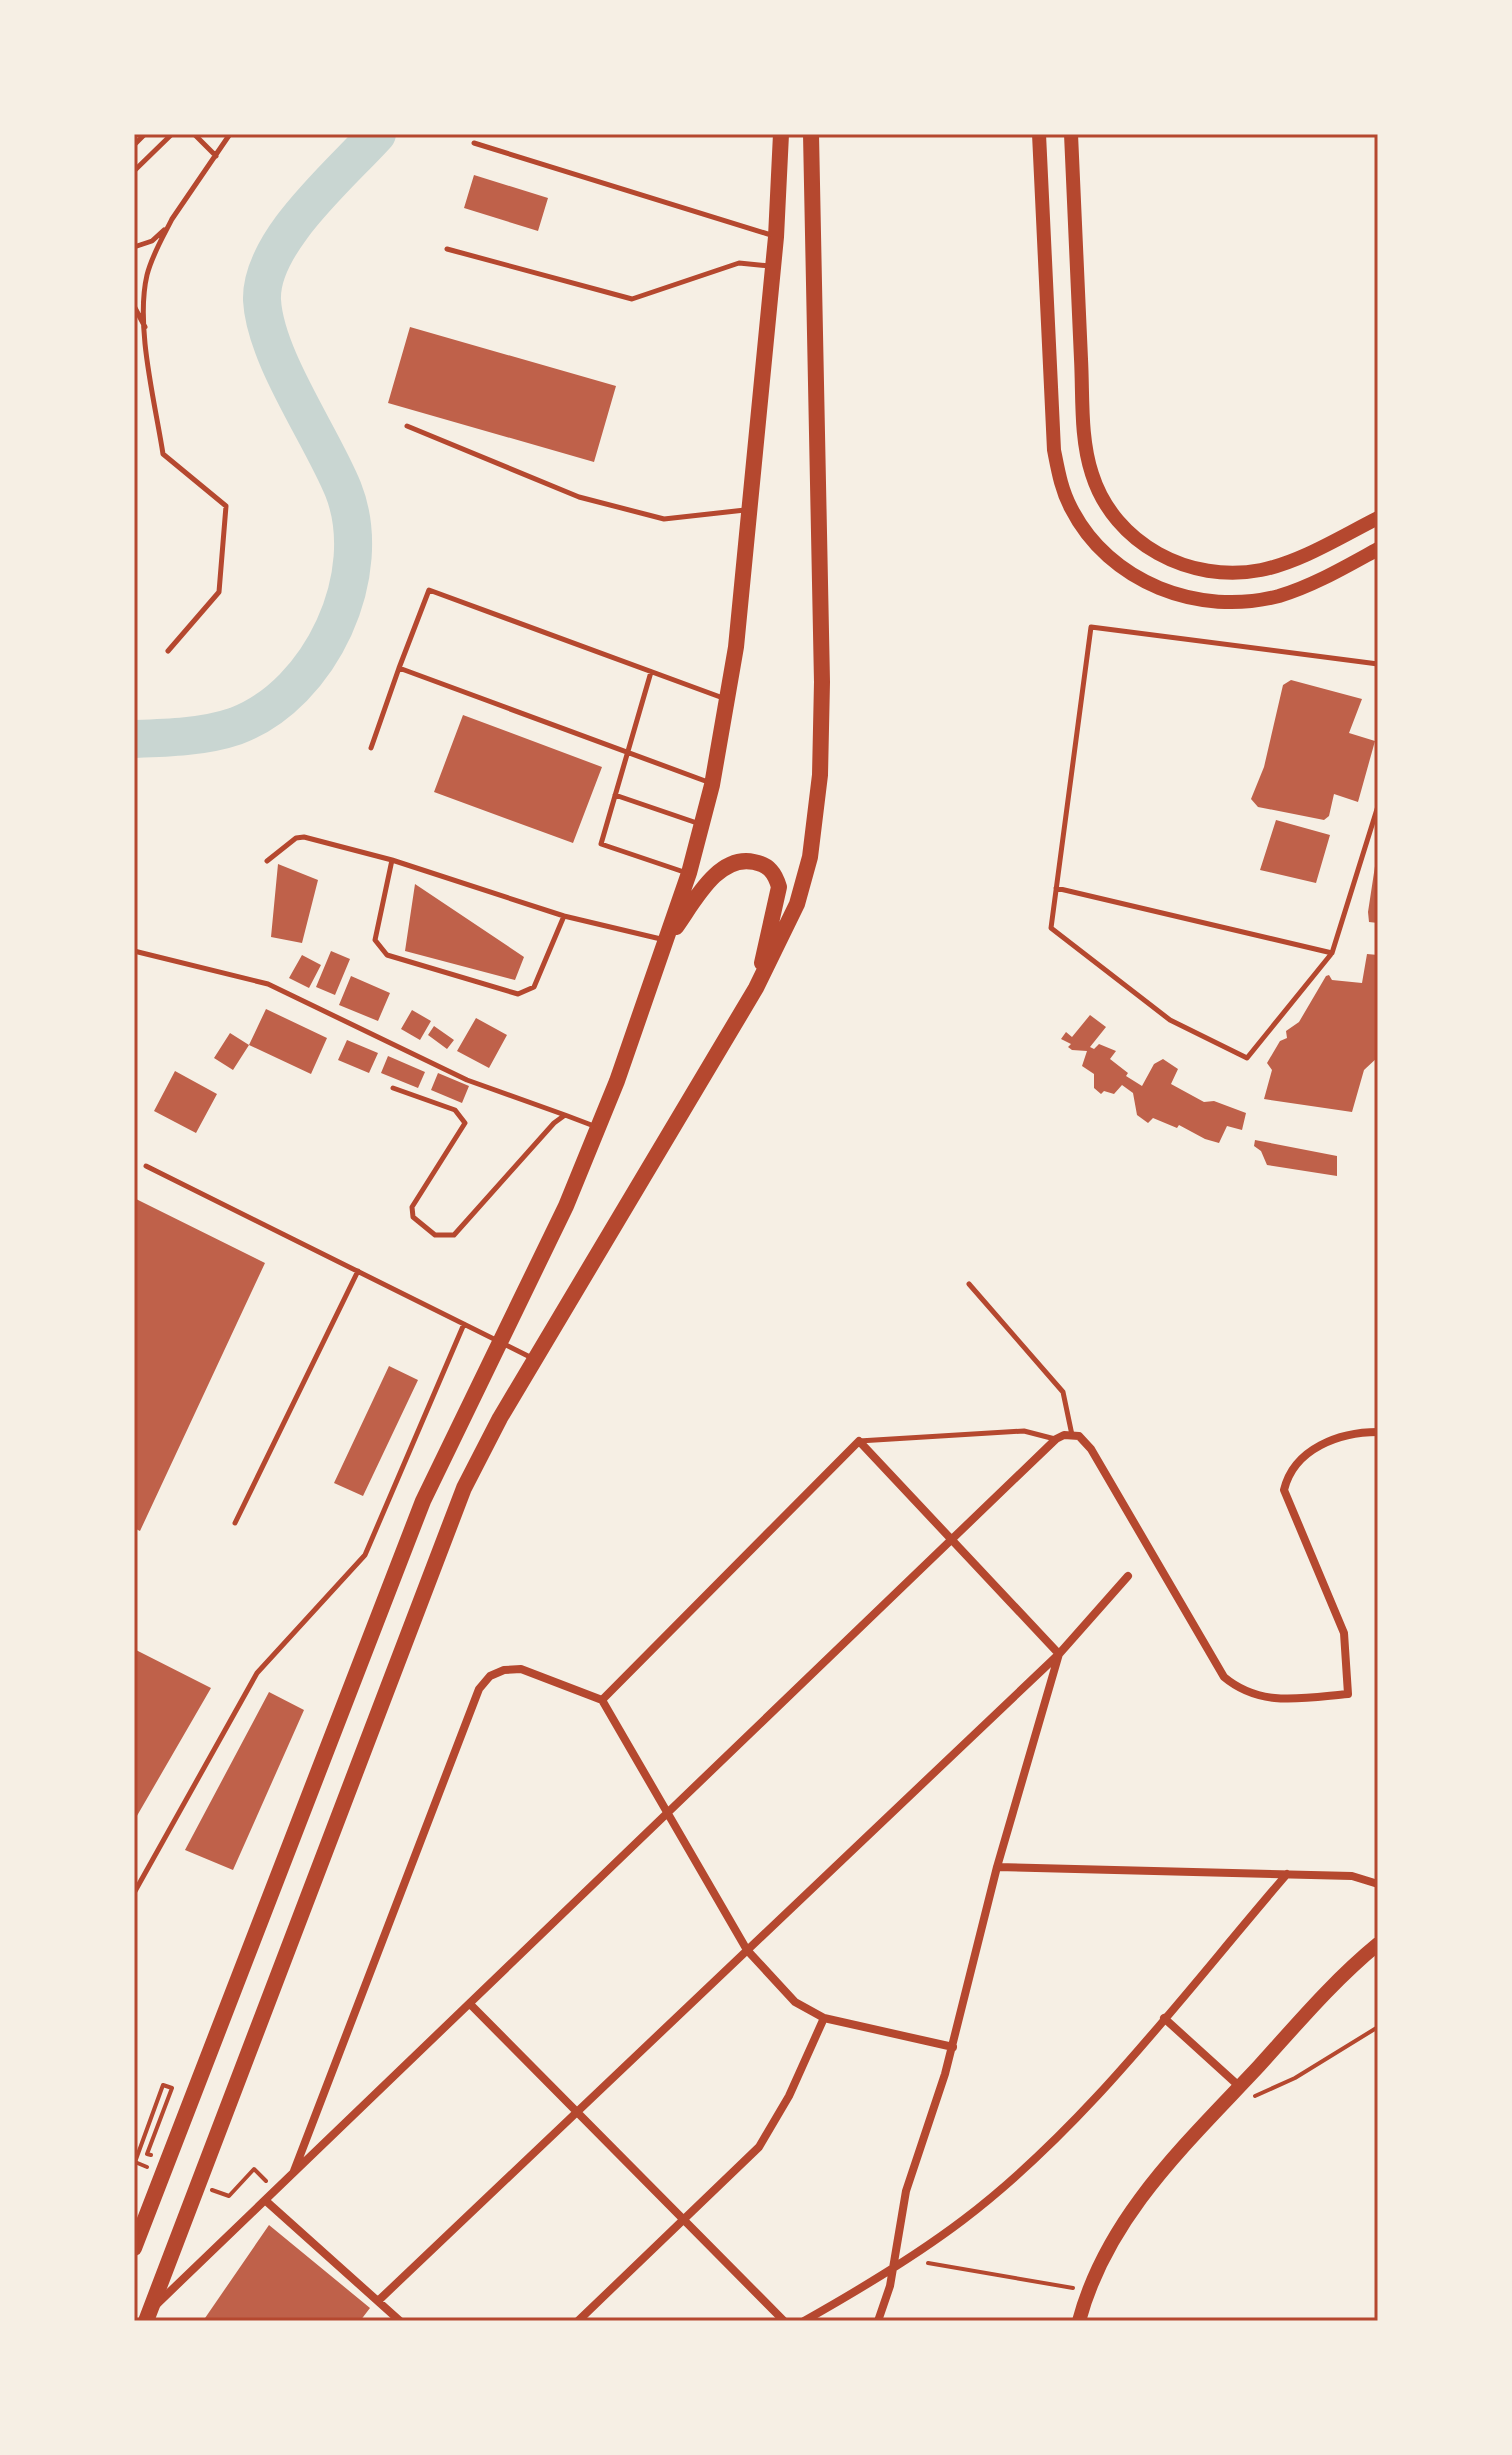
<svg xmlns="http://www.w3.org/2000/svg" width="1512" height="2455" font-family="Figtree,sans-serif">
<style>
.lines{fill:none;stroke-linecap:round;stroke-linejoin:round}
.river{stroke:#c9d6d2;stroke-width:38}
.building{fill:#bf614a}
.path{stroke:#b5482f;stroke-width:4}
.service{stroke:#b5482f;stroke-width:5}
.minor{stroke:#b5482f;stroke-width:8}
.secondary{stroke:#b5482f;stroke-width:14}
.trunk{stroke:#b5482f;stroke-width:16}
.neatline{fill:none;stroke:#b5482f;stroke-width:3}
</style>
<rect width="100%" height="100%" fill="#f6efe4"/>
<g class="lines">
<path class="river" d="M134,739C167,738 204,737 236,726C321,694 377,574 343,489C321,435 265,357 262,300C260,242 340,175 377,134"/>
</g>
<path class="building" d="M474,175L548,198L538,231L464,208Z
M410,327L616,386L594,462L388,403Z
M1291,680L1362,699L1349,733L1375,741L1358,802L1334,794L1329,816L1324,820L1258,807L1251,799L1264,767L1283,685Z
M463,715L602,767L573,843L434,792Z
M1276,820L1330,835L1316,883L1260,870Z
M1377,853H1378V923L1369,922L1368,912Z
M278,864L318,880L302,943L271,937Z
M415,884L524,957L515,980L405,951Z
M331,951L350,959L335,995L316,987Z
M1367,954L1378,955V1057L1364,1070L1352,1112L1264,1099L1272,1070L1267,1063L1280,1041L1287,1038L1286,1031L1299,1022L1326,976L1329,975L1332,980L1362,983Z
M302,955L321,965L309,988L289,978Z
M351,976L390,993L378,1021L339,1005Z
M266,1009L327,1038L311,1074L249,1045L233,1070L214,1058L230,1033L249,1045Z
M412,1010L431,1021L420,1040L401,1029Z
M1090,1015L1106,1027L1090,1047L1094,1049L1099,1044L1116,1051L1110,1059L1128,1073L1126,1076L1142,1086L1154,1064L1163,1059L1178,1069L1171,1084L1204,1102L1214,1101L1246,1113L1242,1130L1227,1126L1219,1143L1205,1139L1179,1125L1177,1128L1153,1118L1148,1123L1137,1115L1133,1093L1122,1085L1114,1094L1104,1091L1101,1094L1094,1088V1074L1082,1066L1087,1051L1072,1050L1068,1047L1071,1044L1061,1039L1066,1032L1072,1037Z
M476,1018L507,1035L489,1068L457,1051Z
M434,1026L454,1040L447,1049L428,1035Z
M347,1040L378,1053L369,1073L338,1060Z
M388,1056L425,1072L418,1088L381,1073Z
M175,1071L217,1094L196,1133L154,1111Z
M438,1073L469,1086L462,1103L431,1090Z
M1255,1140L1337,1156V1176L1267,1165L1261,1151L1254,1146Z
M134,1198L265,1263L140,1531L134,1528Z
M389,1366L418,1380L363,1496L334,1483Z
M134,1649L211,1688L134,1821Z
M269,1692L304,1710L233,1870L185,1850Z
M269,2225L370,2308L360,2321H203Z"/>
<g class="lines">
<path class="path" d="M1255,2096L1295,2078L1378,2027
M147,2167L135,2162L163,2085L172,2088L147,2154L151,2155
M212,2190L229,2196L254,2169L266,2181
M928,2263L1073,2288"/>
<path class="service" d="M194,134L216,156
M474,143L771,235
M134,145L145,134
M134,171L172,134
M172,219L230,134
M134,247L152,241L164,230
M447,249L632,299L739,263L770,266
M134,306L145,327
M407,426L579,497L664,519L745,510
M168,651L219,592L226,506L163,454C155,402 135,326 147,275C152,255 163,237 172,219
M1378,664L1091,627L1051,928L1170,1020L1247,1058L1332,953L1378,806
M651,672L601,844L684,872
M371,748L399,668
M708,782L399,668L429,590L723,698
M615,795L697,823
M267,861L296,838L304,837L392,860
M1056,888L1332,953
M564,916L534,987L518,994L387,955L375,940L392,860L564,916L665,940
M134,951L268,984L467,1080L565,1115
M393,1088L455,1110L465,1123L412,1207L413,1217L435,1235H454L554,1123L565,1115L594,1126
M146,1166L534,1359
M969,1284L1063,1392L1072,1435
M859,1441L1024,1431L1055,1439
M235,1523L358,1271
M134,1893L257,1673L365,1555L464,1324"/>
<path class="minor" d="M602,1700L859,1441L1059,1654L997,1867L945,2074L906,2191L890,2286L878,2321
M997,1867L1352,1876L1378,1884
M470,2004L784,2321
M1164,2018L1240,2087
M294,2171L479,1689L490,1676L504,1670L521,1669L602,1700L747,1950L795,2002L824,2018L953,2047
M266,2201L400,2321
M378,2301L1059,1654L1128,1576
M157,2304L1056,1439L1064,1435L1079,1436L1091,1449L1224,1677C1261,1708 1303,1698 1348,1694L1344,1633L1284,1490C1294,1448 1340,1432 1378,1432
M578,2321L759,2147L789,2096L824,2018
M804,2321C859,2290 913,2258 963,2220C1088,2125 1185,1992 1287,1874"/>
<path class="secondary" d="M1039,134L1054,450C1058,470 1061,489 1071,508C1109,583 1199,617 1279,596C1313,586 1347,566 1378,549
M1071,134C1075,209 1078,284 1081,359C1083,396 1080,438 1092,474C1114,544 1190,584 1261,570C1301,562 1342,536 1378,518
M1079,2321C1107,2216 1187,2143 1259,2066C1297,2024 1334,1980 1378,1944"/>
<path class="trunk" d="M676,927C694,902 718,854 754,862C769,865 775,873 779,887L762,963
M134,2248L423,1501L566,1206L617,1081L689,873L712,785L736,647L776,237L781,134
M146,2321L464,1488L500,1418L756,988L797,904L810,857L820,775L822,682L811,134"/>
</g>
<rect width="1512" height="2455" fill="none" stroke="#f6efe4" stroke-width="272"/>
<rect x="136" y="136" width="1240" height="2183" class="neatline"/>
</svg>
